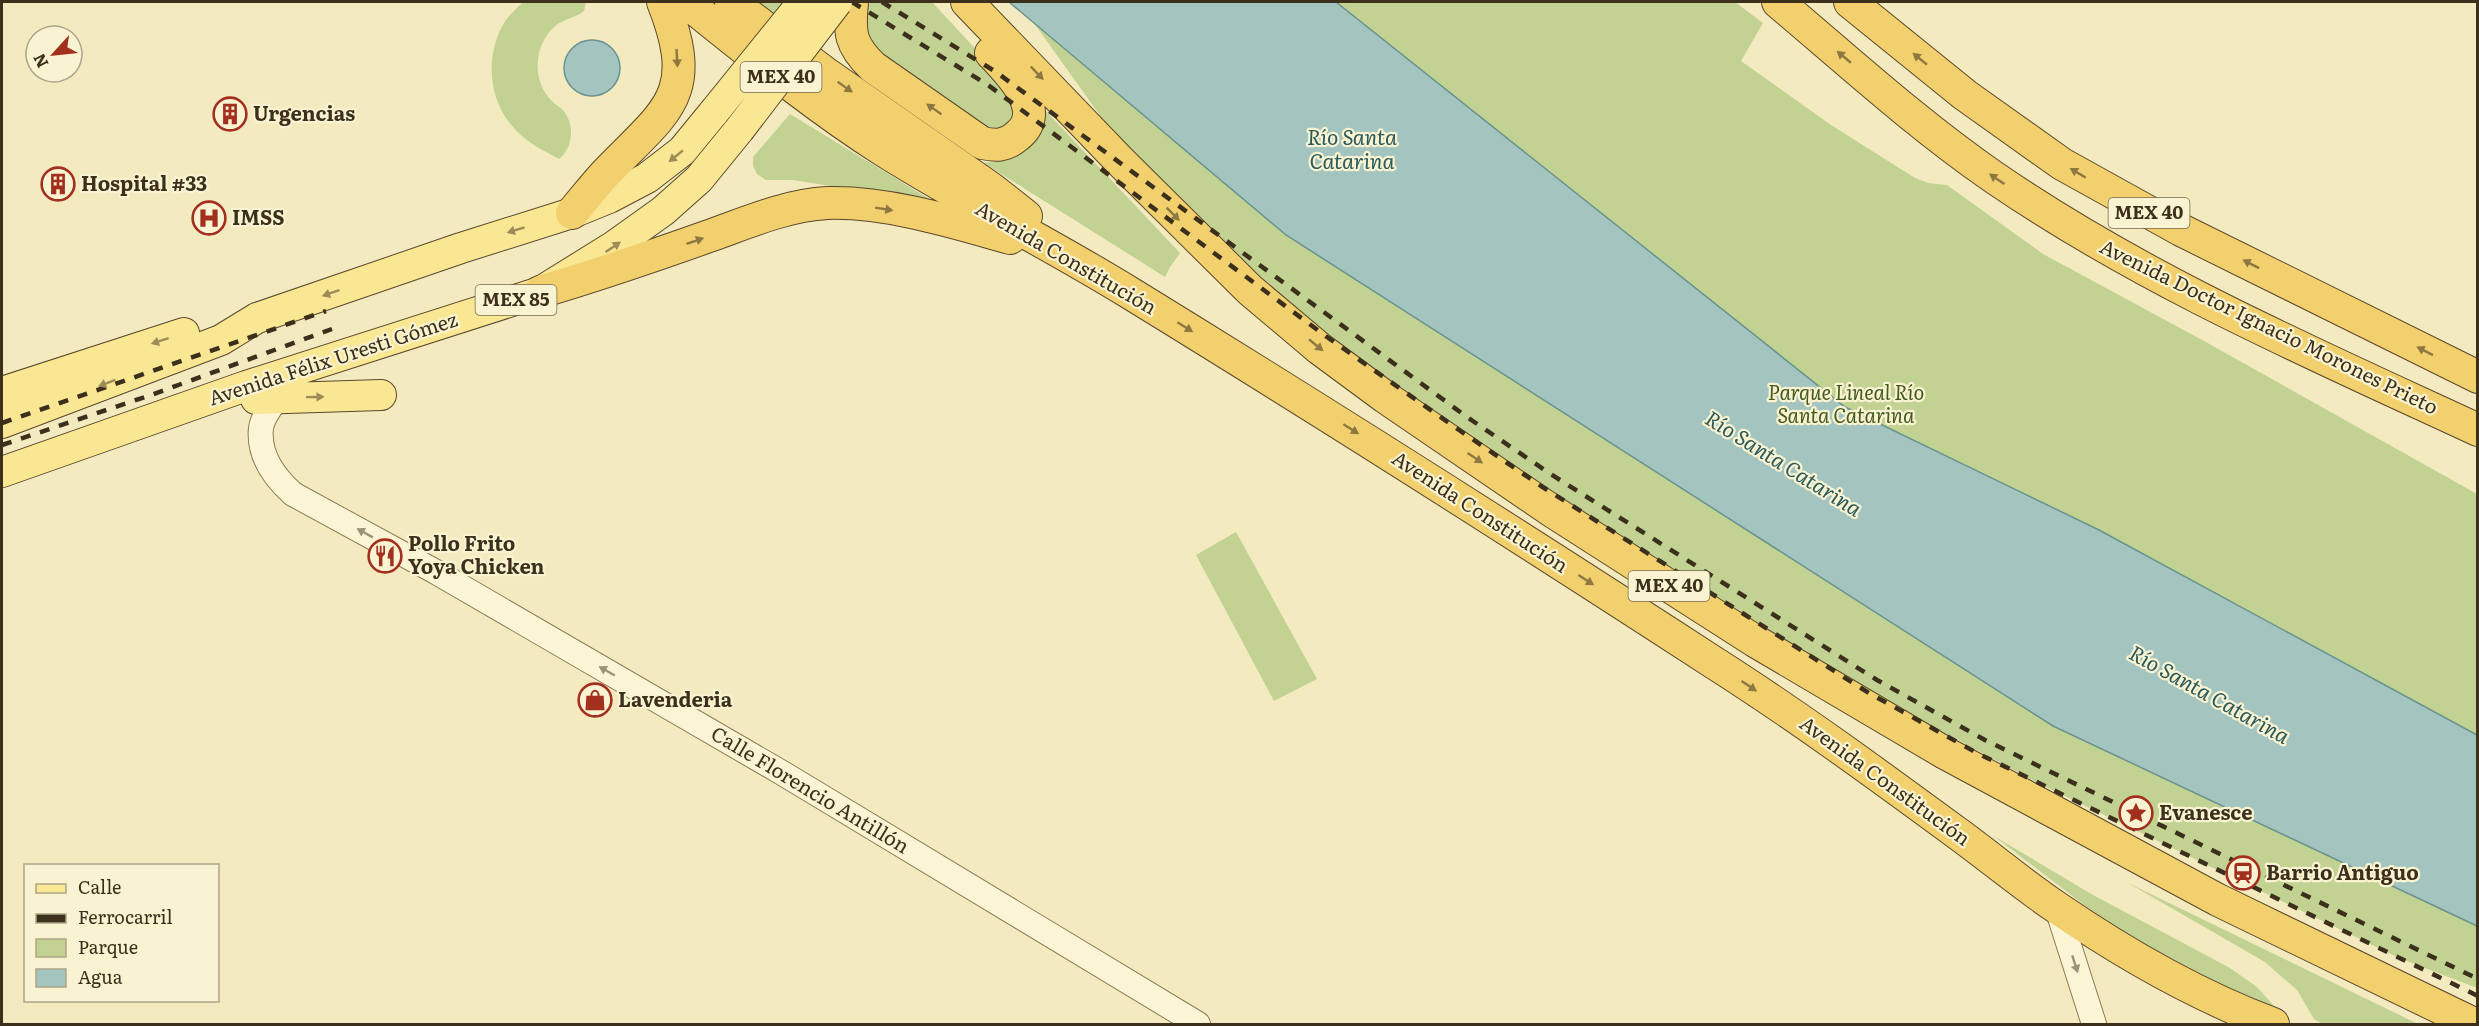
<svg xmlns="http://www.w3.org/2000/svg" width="2479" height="1026" font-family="Literata,serif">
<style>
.green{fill:#c2d293}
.water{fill:#a4c4bf;stroke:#69938e;stroke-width:1.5}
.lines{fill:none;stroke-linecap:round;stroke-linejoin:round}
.tertiary-casing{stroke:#8e7b56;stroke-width:26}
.primary-casing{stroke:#5b482b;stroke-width:32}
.trunk-casing{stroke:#5b482b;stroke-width:34}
.tertiary{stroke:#fcf5d5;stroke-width:24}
.primary{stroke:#fae794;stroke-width:30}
.trunk{stroke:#f2d06e;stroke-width:32}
.rail{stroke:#3c301c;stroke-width:4.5;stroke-dasharray:10 10;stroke-linecap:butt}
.primary-bridge-casing{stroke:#5b482b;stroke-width:32;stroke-linecap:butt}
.primary-bridge{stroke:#fae794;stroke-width:30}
.oneway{fill:#8e7841}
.oneway2{fill:#9b8c58}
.oneway3{fill:#9c9278}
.labels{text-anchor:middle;stroke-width:4.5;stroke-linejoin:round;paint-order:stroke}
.shield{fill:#f9f3d1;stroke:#756a52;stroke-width:1.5}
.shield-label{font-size:18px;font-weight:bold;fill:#3c301c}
.poi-label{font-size:20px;font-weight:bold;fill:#3c301c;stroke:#f9f3d1;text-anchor:start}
.street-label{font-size:20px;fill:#3c301c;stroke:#f9f3d1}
.park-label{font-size:20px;font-style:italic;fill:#445b20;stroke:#f9f3d1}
.water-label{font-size:21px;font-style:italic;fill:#2a5a5d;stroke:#f9f3d1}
</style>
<rect width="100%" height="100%" fill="#f3eac0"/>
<path class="green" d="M523,2H586L584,11C574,19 561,19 552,29C534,48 532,80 551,100C554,104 559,106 562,109C575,123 574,147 559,159C543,150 525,142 513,127C488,99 485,55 504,23C509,15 517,8 523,2Z
M746,2H784L770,22Z
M871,2H932L1009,85L1017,115L999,131H984L871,52L857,20Z
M1019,2H1735L1763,23L1741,61L1831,125L1915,178L1928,183L1947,185L2043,254L2204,341L2477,494V988L2399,958L2038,783L1915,717L1764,630L1613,537L1324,338L1146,180Z
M1044,109L1180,253L1170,267L1165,277L984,163C1021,158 1041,149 1044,109Z
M790,114L954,214L831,186L793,180H766L757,174L753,166V157Z
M1236,532L1317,679L1274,701L1196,555Z
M1994,836L2093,895L2230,968L2257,987L2275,1007L2218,989L2101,918Z
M2128,883L2418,1024H2322L2314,1019L2297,990L2265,962Z"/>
<path class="water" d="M1009,2H1336L1845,407L2099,530L2477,735V926L2053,726L1286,235Z
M564 68a28 28 0 1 1 56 0a28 28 0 1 1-56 0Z"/>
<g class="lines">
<g class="tertiary-casing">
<path id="tertiary" d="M286,387C277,399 263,414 261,428C258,455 274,477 293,494L436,572L784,774L1198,1024
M2057,908L2094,1024"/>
</g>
<g class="primary-casing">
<path id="primary" d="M2,392L184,333
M256,399L381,395
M2,423L221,340L257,318L461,248L572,213L609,198L647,178L682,151L714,112
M2,472L246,386L540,292L614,246L663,211L699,179L739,130"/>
</g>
<g class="trunk-casing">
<path id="trunk" d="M686,2C750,53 814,106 883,150C964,201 1049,243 1130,293C1327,414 1522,538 1716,664C1799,717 1878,775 1957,833C1990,857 2022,884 2056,907C2123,953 2196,995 2273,1024
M731,2L828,75L993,190L1026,216
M852,2C849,33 850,45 873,67L982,143C996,146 1006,146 1017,136C1049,111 1009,72 991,53
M967,2L1119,160L1250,290L1320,349L1385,397L1552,511L1755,641L1945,753L2218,900L2474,1024
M1778,2C1848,61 1917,124 1992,176C2143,280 2312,353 2478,430
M1850,2L1965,95L2062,164L2181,230L2478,377
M572,213C583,200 593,187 605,174C665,111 701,97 663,2
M540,292C597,275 653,256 709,236C746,223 787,205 827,203C886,201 954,222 1010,238"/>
</g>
<use href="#tertiary" class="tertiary"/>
<use href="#primary" class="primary"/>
<use href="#trunk" class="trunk"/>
<path class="rail" d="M852,2L988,85L1327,337L1459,430L1541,486L1869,693L1977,753L2478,996
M882,2L996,72L1467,417L1549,473L1877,680L1985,740L2478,979
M2,423L326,311
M2,445L151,395L332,329"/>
<g class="primary-bridge-casing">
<path id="primary-bridge" d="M714,112L803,2
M739,130L837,2"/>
</g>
<use href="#primary-bridge" class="primary-bridge"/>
</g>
<defs><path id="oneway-solid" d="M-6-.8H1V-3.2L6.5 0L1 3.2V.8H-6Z" transform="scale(1.5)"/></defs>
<g class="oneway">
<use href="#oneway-solid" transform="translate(1844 57) rotate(-140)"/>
<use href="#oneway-solid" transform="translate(677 58) rotate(87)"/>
<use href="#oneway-solid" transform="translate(1920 59) rotate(-141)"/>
<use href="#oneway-solid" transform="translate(1037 73) rotate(46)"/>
<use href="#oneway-solid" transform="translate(845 87) rotate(35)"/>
<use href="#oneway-solid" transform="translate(934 109) rotate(-145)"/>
<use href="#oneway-solid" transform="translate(2078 173) rotate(-149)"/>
<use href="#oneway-solid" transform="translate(1997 179) rotate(-146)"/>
<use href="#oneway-solid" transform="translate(884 209) rotate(9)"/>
<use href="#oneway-solid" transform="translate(1173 214) rotate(45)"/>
<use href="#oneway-solid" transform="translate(695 241) rotate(-19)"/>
<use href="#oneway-solid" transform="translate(2251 264) rotate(-153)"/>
<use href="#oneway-solid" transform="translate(1185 327) rotate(32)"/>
<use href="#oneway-solid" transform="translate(1316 345) rotate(39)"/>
<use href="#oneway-solid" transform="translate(2425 351) rotate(-153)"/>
<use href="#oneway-solid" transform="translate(1351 429) rotate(32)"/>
<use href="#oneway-solid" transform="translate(1475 458) rotate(34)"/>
<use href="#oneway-solid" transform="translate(1586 580) rotate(33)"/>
<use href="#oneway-solid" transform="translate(1749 686) rotate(34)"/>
</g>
<g class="oneway2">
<use href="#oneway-solid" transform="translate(676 156) rotate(141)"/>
<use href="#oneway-solid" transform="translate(516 230) rotate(163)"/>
<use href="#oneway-solid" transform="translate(613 247) rotate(-34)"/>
<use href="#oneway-solid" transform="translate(331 293) rotate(161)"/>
<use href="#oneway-solid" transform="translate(160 341) rotate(162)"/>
<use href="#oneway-solid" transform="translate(107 383) rotate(159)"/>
<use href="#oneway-solid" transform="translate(315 397) rotate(-1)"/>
</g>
<g class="oneway3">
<use href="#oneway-solid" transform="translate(365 533) rotate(-151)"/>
<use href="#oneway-solid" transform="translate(607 671) rotate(-150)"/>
<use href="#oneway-solid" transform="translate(2075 964) rotate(72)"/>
</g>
<defs>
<g id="building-ring" transform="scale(1.725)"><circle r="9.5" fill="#f9f3d1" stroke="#a32f1f" stroke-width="1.5"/><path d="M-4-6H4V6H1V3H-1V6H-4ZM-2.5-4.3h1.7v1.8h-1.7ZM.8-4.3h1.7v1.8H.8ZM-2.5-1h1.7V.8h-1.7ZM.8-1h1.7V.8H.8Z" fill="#a32f1f"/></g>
<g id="hospital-ring" transform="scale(1.725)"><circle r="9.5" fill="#f9f3d1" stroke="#a32f1f" stroke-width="1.5"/><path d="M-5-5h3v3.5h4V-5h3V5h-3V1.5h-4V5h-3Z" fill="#a32f1f"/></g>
<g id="restaurant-ring" transform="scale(1.725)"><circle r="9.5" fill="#f9f3d1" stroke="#a32f1f" stroke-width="1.5"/><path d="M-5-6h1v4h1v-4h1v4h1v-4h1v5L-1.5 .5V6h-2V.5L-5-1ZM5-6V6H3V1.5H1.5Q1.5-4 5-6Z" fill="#a32f1f"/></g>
<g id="shop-ring" transform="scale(1.725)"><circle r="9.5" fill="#f9f3d1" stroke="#a32f1f" stroke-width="1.5"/><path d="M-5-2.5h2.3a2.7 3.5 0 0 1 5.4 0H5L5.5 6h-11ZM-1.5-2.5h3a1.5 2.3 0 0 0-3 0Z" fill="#a32f1f"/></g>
<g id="sight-ring" transform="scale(1.725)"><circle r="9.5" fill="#f9f3d1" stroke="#a32f1f" stroke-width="1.5"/><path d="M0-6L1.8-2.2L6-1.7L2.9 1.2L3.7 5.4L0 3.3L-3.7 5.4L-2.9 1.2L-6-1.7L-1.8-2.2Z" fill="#a32f1f"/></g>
<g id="station-ring" transform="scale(1.725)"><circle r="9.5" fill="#f9f3d1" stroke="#a32f1f" stroke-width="1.5"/><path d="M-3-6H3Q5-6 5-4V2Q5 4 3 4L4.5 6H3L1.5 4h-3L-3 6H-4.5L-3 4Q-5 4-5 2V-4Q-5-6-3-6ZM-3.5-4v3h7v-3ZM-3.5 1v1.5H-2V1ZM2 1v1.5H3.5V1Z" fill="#a32f1f"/></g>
</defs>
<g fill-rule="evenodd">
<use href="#building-ring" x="230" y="114"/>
<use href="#building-ring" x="58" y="184"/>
<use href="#hospital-ring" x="209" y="218"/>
<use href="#restaurant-ring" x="385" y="556"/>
<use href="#shop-ring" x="595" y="700"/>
<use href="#sight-ring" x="2136" y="813"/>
<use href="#station-ring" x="2243" y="873"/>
</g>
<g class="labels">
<g class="shield">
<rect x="740.5" y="62" width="81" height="30" rx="4.5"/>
<rect x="2108.5" y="198" width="81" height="30" rx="4.5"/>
<rect x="475.5" y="285" width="81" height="30" rx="4.5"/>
<rect x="1628.5" y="571" width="81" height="30" rx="4.5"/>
</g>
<g class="shield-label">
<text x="781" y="83">MEX 40</text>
<text x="2149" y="219">MEX 40</text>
<text x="516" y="306">MEX 85</text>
<text x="1669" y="592">MEX 40</text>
</g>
<g class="poi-label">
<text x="253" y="121">Urgencias</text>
<text x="81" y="191">Hospital #33</text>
<text x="232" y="225">IMSS</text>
<text x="408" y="551">Pollo Frito<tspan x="408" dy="23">Yoya Chicken</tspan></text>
<text x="618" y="707">Lavenderia</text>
<text x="2159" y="820">Evanesce</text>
<text x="2266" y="880">Barrio Antiguo</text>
</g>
<g class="street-label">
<text transform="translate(1066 258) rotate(30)" y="7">Avenida Constitución</text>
<text transform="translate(2269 327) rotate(26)" y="7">Avenida Doctor Ignacio Morones Prieto</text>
<text transform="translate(333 359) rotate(-18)" y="7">Avenida Félix Uresti Gómez</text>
<text transform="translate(1480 512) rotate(33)" y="7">Avenida Constitución</text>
<text transform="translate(1885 781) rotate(36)" y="7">Avenida Constitución</text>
<text transform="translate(810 790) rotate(31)" y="7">Calle Florencio Antillón</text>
</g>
<g class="park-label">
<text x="1846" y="400">Parque Lineal Río<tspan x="1846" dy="23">Santa Catarina</tspan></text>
</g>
<g class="water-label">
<text x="1352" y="145">Río Santa<tspan x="1352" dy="24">Catarina</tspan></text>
<text transform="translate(1783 464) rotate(32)" y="7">Río Santa Catarina</text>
<text transform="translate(2209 695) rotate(29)" y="7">Río Santa Catarina</text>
</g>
</g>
<rect width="2479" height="1026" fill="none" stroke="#3c301c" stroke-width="6"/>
<rect x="24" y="864" width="195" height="138" fill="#f9f3d1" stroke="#ada589" stroke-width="1.5"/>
<rect x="36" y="884" width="30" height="9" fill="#fae794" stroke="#ada589" stroke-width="1.5"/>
<text x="78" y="894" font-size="18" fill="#3c301c">Calle</text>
<rect x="36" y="914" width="30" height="9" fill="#3c301c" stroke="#ada589" stroke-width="1.5"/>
<text x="78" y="924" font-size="18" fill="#3c301c">Ferrocarril</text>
<rect x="36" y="939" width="30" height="18" fill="#c2d293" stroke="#ada589" stroke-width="1.5"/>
<text x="78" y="954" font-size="18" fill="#3c301c">Parque</text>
<rect x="36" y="969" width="30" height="18" fill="#a4c4bf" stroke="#ada589" stroke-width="1.5"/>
<text x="78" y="984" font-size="18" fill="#3c301c">Agua</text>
<g transform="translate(54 54) rotate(243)"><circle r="28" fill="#f9f3d1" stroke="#ada589" stroke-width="1.5"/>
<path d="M0-4.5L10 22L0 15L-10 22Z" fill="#a32f1f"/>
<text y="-9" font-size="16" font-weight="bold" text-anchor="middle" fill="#3c301c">N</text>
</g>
</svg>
